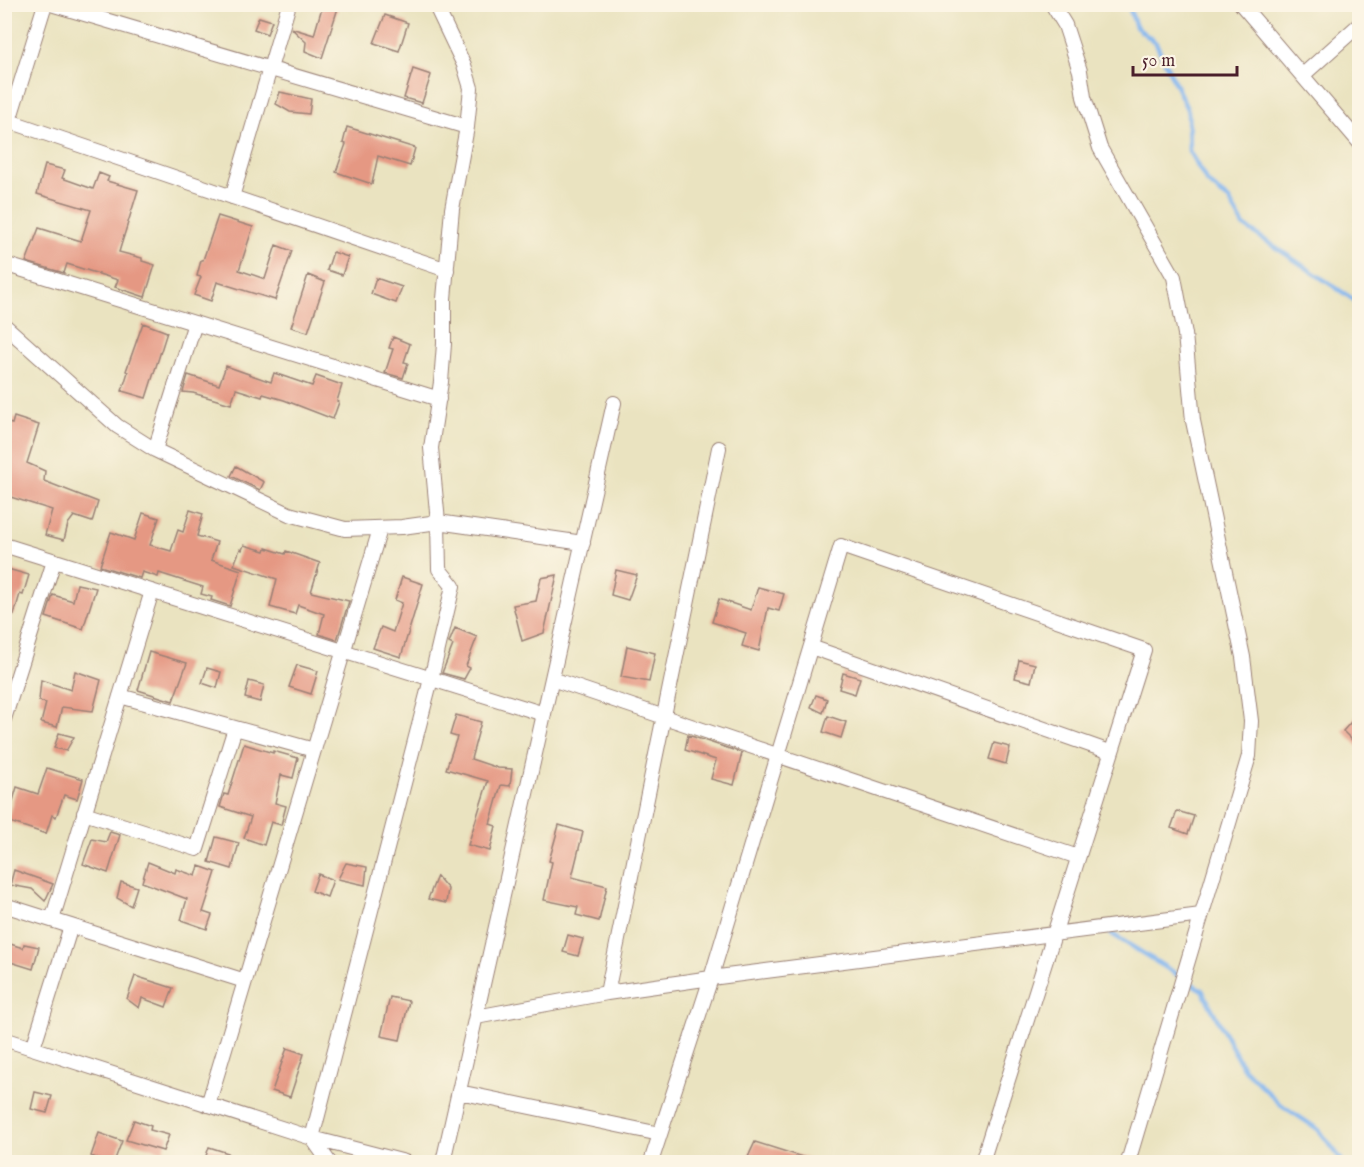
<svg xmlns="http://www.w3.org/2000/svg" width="1364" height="1167" font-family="'IM FELL English',serif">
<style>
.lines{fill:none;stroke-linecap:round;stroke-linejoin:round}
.stream{stroke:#81b5ef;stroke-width:4.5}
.building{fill:#e59883}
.street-casing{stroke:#9a8176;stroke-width:16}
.street{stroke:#fff;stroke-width:14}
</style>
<rect width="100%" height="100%" fill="#fcf5e5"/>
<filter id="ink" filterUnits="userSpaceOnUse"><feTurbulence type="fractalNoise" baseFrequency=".0167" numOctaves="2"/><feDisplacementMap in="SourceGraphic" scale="12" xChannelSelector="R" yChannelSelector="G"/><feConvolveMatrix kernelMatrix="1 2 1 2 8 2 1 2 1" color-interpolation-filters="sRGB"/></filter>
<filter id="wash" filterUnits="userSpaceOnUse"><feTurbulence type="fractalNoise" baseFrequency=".008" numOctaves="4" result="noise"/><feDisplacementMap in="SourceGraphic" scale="24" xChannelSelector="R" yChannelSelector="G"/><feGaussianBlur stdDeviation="1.35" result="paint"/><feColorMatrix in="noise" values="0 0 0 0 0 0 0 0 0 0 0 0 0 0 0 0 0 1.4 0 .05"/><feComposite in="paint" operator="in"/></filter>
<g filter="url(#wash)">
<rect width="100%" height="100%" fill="#eae3c0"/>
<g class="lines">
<path class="stream" d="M1128,4L1136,27L1156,43L1188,111L1189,151L1207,182L1229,200L1244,226L1360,304
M1107,931L1202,990L1243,1068L1280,1104L1319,1130L1343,1162"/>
</g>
<g id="blocks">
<path class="building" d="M323,4L338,8L322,58L305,51L306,42L291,28L314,35Z
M385,15L408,23L399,51L374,43Z
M259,17L272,21L267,34L254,29Z
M413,69L431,75L422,103L404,98Z
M280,92L311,99L309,114L290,112L276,104Z
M347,127L415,148L410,166L378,156L372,184L336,172L346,144L343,143Z
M45,165L65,170L62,178L93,189L99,173L109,177L107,181L138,190L119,252L142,258V261L155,265L145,297L115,287L118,280L67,264L64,273L26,262L39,228L81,241L91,210L37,194Z
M218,216L253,227L239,270L265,279L276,245L292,251L275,300L217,282L211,301L194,295L201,277L197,276L201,260H203Z
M333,252L348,257L342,275L327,270Z
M308,275L325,282L308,332L291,327Z
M376,278L402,287L396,303L371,294Z
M143,323L167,332L146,398L122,391L128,372L126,371Z
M393,337L410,344L404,362L408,363L403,378L385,373L393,349L389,348Z
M226,366L271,382L274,373L312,386L316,376L342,385L337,401L339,402L333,419L284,400L263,394L262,397L236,389L231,404L193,393L183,392L188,375L219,385Z
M14,417L39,425L27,463L45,471L44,481L98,502L92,522L74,516L68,524L64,540L45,535L52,510L4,495V422L12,424Z
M236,466L264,482L260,490L231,476Z
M190,510L203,514L197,536L217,542L211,560L241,570L230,606L211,600L212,597L201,594L203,587L159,573L158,577L142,572L140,578L100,566L111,532L134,540L143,513L159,518L150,545L171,551L178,530L183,532Z
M244,545L265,551L266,548L285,554L286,551L320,563L311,592L349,601L337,640L319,634L324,614L298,605L295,614L270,607L277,579L234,565L240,549L242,550Z
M4,568L29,575L23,595L20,594L14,615L4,612Z
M616,570L637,575L628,600L611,595Z
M557,575L544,633L522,641L513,605L536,601L541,578Z
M402,577L423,584L401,657L373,648L381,627L393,632L402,603L395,600Z
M77,584L96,588L83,629L46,617L53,595L73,601Z
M758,587L784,594L779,611L768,608L759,651L742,646L746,633L712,622L719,599L751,610Z
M455,628L477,637L466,666L470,668L464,679L442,673L453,645L449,643Z
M627,646L655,653L649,682L621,677Z
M149,652L187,663L173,701L138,690Z
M1019,660L1035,664L1031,682L1015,678Z
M297,665L318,671L311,694L289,687Z
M207,668L221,672L217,688L202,683Z
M75,671L101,680L93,711L62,707L57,727L41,723L46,703L39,701L41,680L71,690Z
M843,673L860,678L855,694L839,689Z
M249,681L264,685L260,702L245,698Z
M816,695L827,699L823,713L811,707Z
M1359,713V747L1343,731Z
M456,715L481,722L471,759L498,768L512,769L510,786L501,785L490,824L496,826L490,851L468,845L488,781L446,769L457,737L450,735Z
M828,716L846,722L841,738L823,732Z
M59,733L74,737L66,751L54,748Z
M688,735L742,753L734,785L711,779L716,760L685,750Z
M994,743L1010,747L1006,764L989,759Z
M244,744L273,753V751L298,758L293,778L281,775L275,803L286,806L281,825L271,822L264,845L244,838L251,817L220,807L224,794L228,795Z
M47,768L83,779L77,799L64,795L56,817L52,815L46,834L7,821L17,787L38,794Z
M1177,811L1194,816L1188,834L1171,828Z
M559,825L583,832L572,877L607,886L599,921L576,915L578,907L544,900L552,862L549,861Z
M110,832L120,835L108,873L83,864L92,839L106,842Z
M216,837L239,843L232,869L209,862Z
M148,862L175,873L176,869L196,876L199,866L216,872L203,912L212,915L207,929L181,920L187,899L142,882Z
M346,863L367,867L365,885L338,879Z
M14,870L53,884L45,901L32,889L10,885Z
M318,874L333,880L327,897L312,891Z
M437,876L448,889L446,903L428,899Z
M121,882L137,887L131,906L117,898Z
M568,935L583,939L578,956L563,952Z
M4,942L23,948L24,944L39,947L33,969L4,960Z
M135,976L173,988L166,1007L142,998L139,1008L127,999Z
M390,997L409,1001L400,1040L381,1036Z
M287,1048L304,1054L290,1097L272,1091Z
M35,1092L52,1096L47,1113L31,1109Z
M134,1120L151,1126L150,1130L169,1135L163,1151L126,1140Z
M99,1133L122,1141L114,1162H106L91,1156Z
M755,1142L812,1160V1162H769L748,1157Z
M209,1147L228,1153L225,1162H204Z"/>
</g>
</g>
<g filter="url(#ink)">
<use href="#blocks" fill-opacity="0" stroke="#9a8176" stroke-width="1.5"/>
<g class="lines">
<g class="street-casing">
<path id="street" d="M51,4L467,127
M1052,4L1065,25L1080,71L1084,97L1100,148L1174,277L1185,334L1193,421L1243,657L1251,721L1249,756L1128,1162
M1241,4L1360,143
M1303,75L1360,24
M9,121L45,4
M4,123L9,121L447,270
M232,197L289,4
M4,264L439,399
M4,325L117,426L155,450L289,514L345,529L402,527L438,522L583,543
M155,450L195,323
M4,545L544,714
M811,647L1110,752
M552,679L1078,857
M120,696L314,750
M4,719L54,561
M84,813L197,849L235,728
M4,905L245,981
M52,920L152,591
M607,993L719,448
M476,1017L607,993L711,978L1201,915
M4,1039L312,1138L405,1162
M33,1048L71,926
M459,1092L660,1134
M208,1105L380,529
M329,1162L312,1138L431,679L453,586L439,569L438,522L431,448L441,382L444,344V299L452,209L467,127L471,88L464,65L435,4
M443,1162L614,403
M651,1162L711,978L841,546L1144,650L982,1162"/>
</g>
<use href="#street" class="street"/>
</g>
</g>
<rect width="1364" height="1167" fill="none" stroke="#fcf5e5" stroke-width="24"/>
<path d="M1133 66v9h104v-9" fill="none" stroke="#4a1f2b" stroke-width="3"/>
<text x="1142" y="66" font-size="18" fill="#4a1f2b" stroke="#fcf5e5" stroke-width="4.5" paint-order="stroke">50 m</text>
</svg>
